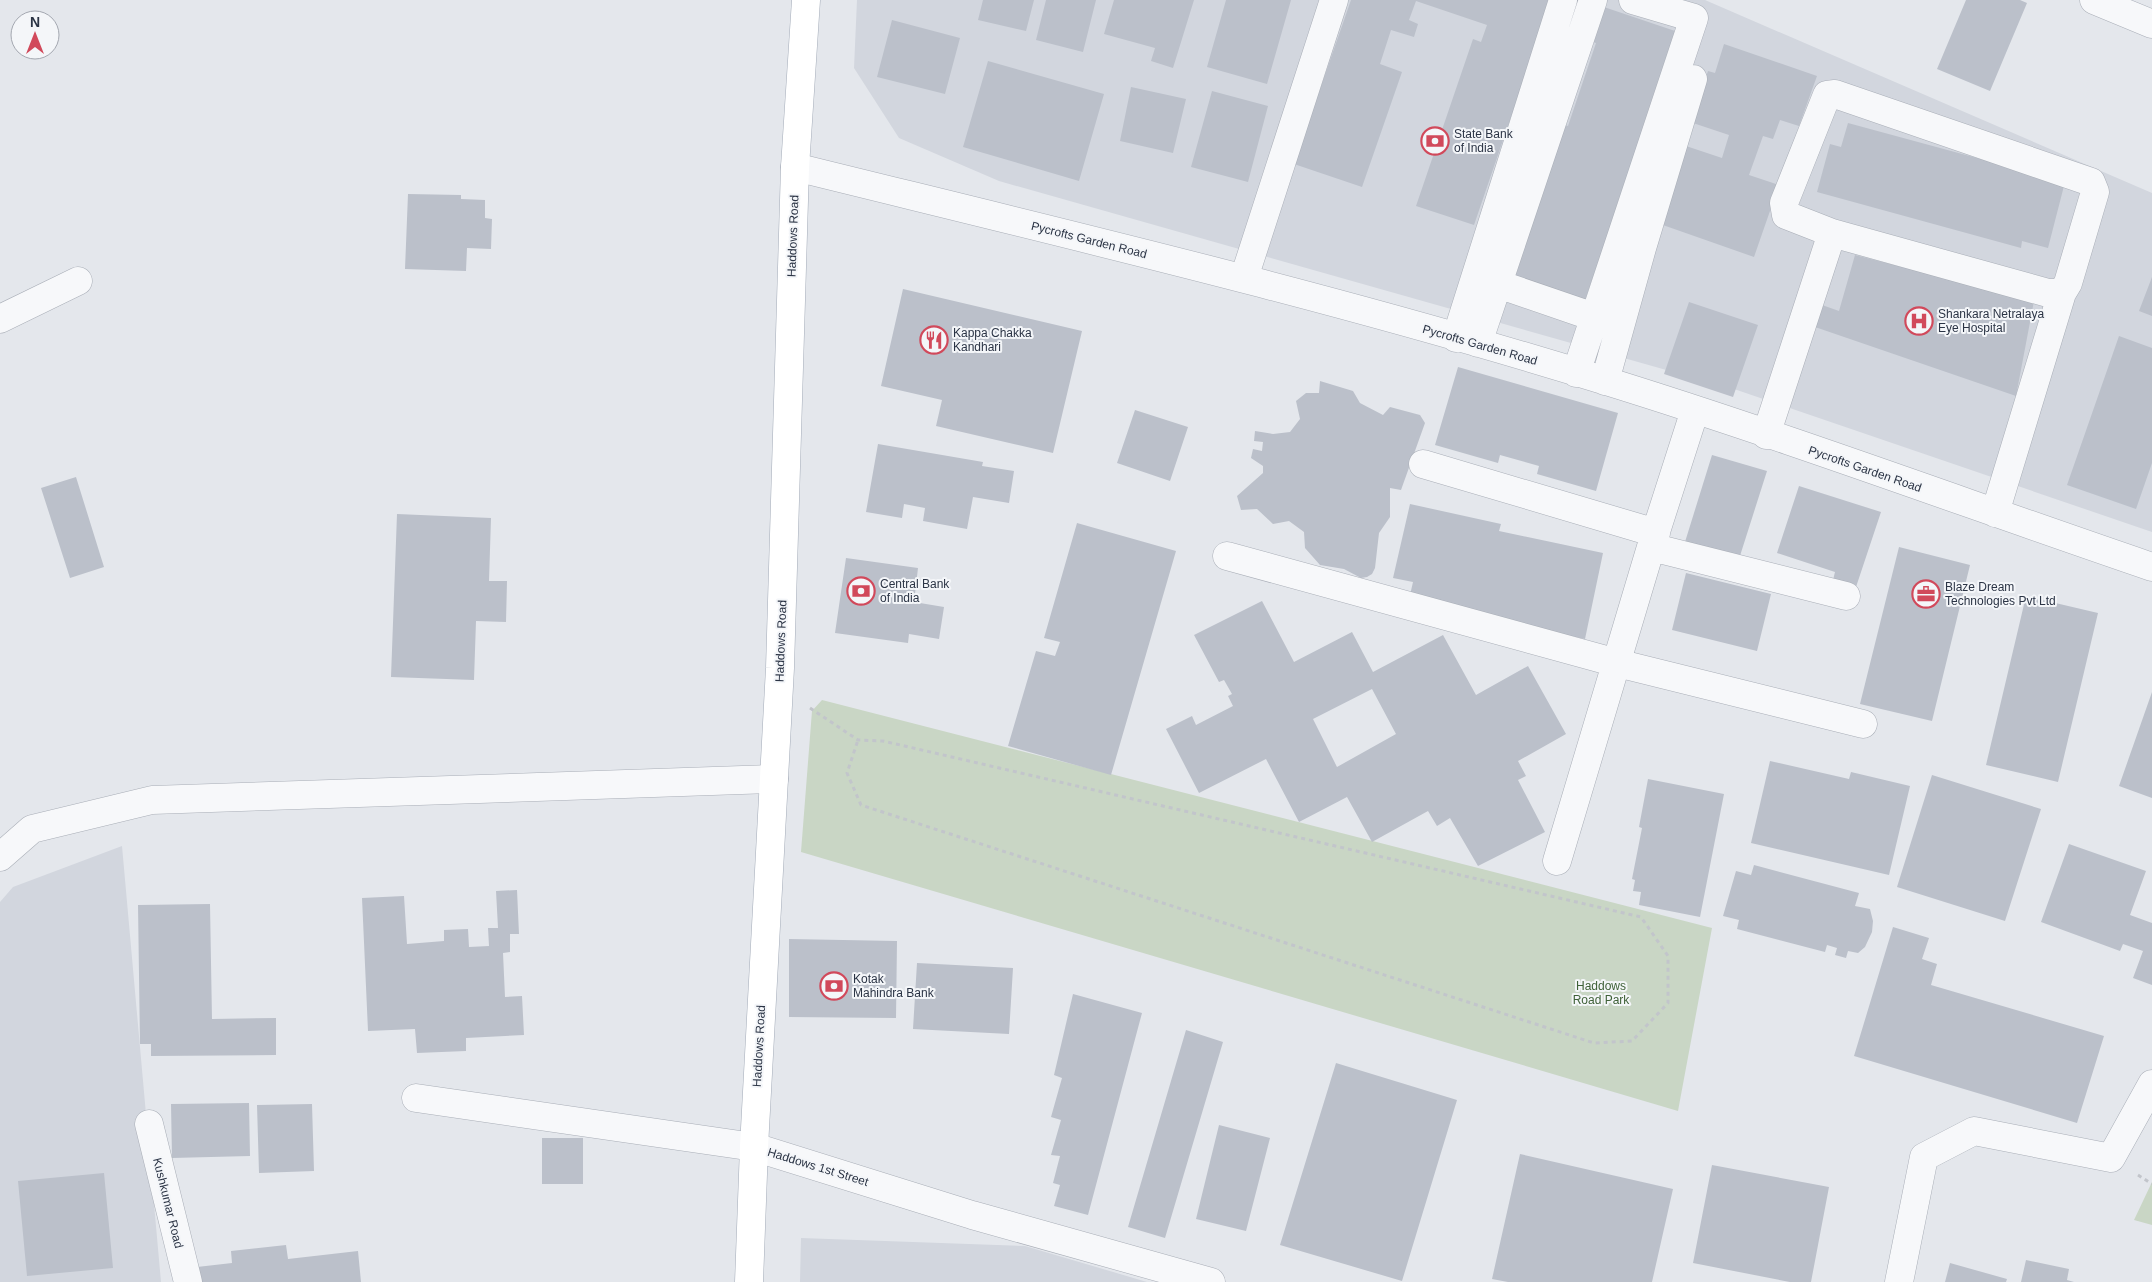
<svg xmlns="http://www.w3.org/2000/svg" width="2152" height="1282" font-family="Arial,sans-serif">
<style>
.built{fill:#d2d6de}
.green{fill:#c9d6c5}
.building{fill:#bbc0ca;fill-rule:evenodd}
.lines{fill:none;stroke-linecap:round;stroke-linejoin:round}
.minor-casing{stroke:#a9aeb7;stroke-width:29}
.major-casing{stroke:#a3abb8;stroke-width:29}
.path{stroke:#c2c5cb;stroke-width:3;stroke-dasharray:4 4;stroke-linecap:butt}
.minor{stroke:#f7f8fa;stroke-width:28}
.major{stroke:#fff;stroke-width:28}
.labels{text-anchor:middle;stroke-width:4;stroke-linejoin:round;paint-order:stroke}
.poi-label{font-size:12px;fill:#2b3445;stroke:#f4f6f9;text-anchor:start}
.street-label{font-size:12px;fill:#2b3445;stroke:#f4f6f9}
.park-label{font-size:12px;fill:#3f6138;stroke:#f4f6f9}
</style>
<rect width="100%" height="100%" fill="#e4e7ec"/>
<path class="built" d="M857,0H1705L2152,193V532L1737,390L999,181L899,138L854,68Z
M122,846L161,1282H0V902L13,887Z
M801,1238L1025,1246L1147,1282H800Z"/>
<path class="green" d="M822,700L1712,928L1678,1111L801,852L812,711Z
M2152,1182V1225L2134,1220Z"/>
<path class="building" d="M983,0H1034L1026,31L978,20Z
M1046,0H1096L1083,52L1036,40Z
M1114,0H1194L1173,68L1151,61L1155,48L1104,34Z
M1226,0H1291L1267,84L1207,67Z
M1351,0H1551L1474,225L1416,206L1473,39L1481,42L1487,25L1416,1L1409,20L1418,24L1414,37L1391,30L1380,64L1402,72L1362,187L1294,164Z
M1966,0H2020L2027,3L1990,91L1937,69Z
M1598,5L1678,32L1585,300L1509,275L1558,123L1568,126L1596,43L1586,40Z
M892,20L960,38L945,94L877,77Z
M1724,44L1817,76L1799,126L1780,120L1773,139L1763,136L1749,175L1779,185L1754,257L1660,224L1686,146L1722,158L1729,135L1693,123L1699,107L1696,106L1708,71L1715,73Z
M988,61L1104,94L1079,181L963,147Z
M1131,87L1186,99L1173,153L1120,141Z
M1212,91L1268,106L1248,182L1191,167Z
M1848,123L2065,182L2048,248L2022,241L2021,248L1817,192L1830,144L1841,147Z
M408,194L461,195V199L485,200V218L492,219L491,249L467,248L466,271L405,269Z
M1855,255L2034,301L2016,396L1815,327L1822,305L1839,311Z
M2152,277V316L2139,311Z
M903,289L1082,331L1053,453L936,426L942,400L881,386Z
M1689,302L1758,325L1733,397L1664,374Z
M2119,336L2152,348V463L2136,509L2067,485Z
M1458,367L1618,413L1596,491L1537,474L1539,466L1500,455L1498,463L1435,445Z
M1320,381L1353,391L1360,403L1383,415L1390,407L1420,415L1425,423L1401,490L1390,488V517L1379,533L1375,568L1372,574L1367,577L1361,578L1344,569L1320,565L1305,548L1304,532L1289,521L1273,524L1257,509L1241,510L1237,496L1263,473V466L1251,458L1253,449L1262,451L1263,442L1254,441L1255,431L1273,434L1290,432L1300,419L1296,401L1306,393H1319Z
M1135,410L1188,427L1170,481L1117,463Z
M878,444L983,462L982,466L1014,471L1009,503L973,497L967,529L923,521L925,508L904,504L902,518L866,512Z
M1712,455L1767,471L1739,559L1685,542Z
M76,477L104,567L70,578L41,488Z
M1799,486L1881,512L1856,587L1833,580L1835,572L1777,553Z
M1410,504L1501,524L1499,531L1603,553L1585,639L1429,606L1410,595L1413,582L1393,578Z
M397,514L491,518L489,581H507L506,622L476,621L474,680L391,677Z
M1077,523L1176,551L1111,775L1008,746L1036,651L1055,656L1060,642L1044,638Z
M1899,547L1970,565L1932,721L1860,704Z
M846,558L918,568L914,602L944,607L939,639L909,634L908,643L835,633Z
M1686,573L1771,594L1757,651L1672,630Z
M2026,596L2098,613L2058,782L1986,765Z
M1262,601L1294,662L1352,632L1373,672L1443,635L1476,695L1528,666L1566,734L1518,761L1526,776L1518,780L1545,832L1478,866L1450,818L1437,826L1428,811L1372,842L1347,797L1299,822L1266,759L1199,793L1166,729L1192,716L1196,725L1233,706L1228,696L1232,694L1224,680L1219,682L1194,635ZM1372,689L1396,734L1337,767L1313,719Z
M2152,692V798L2119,786Z
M1770,761L1849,779L1851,772L1910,786L1889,875L1751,843Z
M1932,775L2041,809L2005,921L1897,887Z
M1648,779L1724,794L1700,917L1639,905L1641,892L1633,891L1635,880L1632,879L1642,828L1639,827Z
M2069,844L2146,871L2130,915L2152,923V985L2133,978L2143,951L2123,944L2120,951L2041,922Z
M1754,865L1859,893L1855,906L1870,909L1873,921L1872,932L1865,947L1858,953L1848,951L1846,958L1835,955L1837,948L1827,945L1825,952L1737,929L1739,920L1723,916L1736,871L1751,875Z
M517,890L519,934H510V952L503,953L505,997L522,996L524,1035L466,1038V1051L417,1053L415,1029L368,1031L362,898L404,896L407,944L444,941V930L468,929L469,947L489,946L488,928H498L496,891Z
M210,904L212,1019L276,1018V1055L151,1056V1044H140L138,905Z
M1893,927L1929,938L1922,959L1937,964L1931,985L2104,1036L2077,1123L1854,1056Z
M789,939L897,941L896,1018L789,1017Z
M917,963L1013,968L1009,1034L913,1029Z
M1073,994L1142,1013L1088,1215L1054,1206L1060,1185L1053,1183L1060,1156L1051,1155L1061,1120L1051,1117L1062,1078L1054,1075Z
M1186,1030L1223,1042L1165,1238L1128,1227Z
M1336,1063L1457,1100L1402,1281L1280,1245Z
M249,1103L250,1156L172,1158L171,1104Z
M312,1104L314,1171L259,1173L257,1105Z
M1219,1125L1270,1138L1246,1231L1196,1219Z
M542,1138H583V1184H542Z
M1520,1154L1673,1189L1652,1282H1508L1492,1279Z
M1712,1165L1829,1187L1811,1282H1790L1693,1263Z
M104,1173L113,1268L27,1276L18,1181Z
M286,1245L288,1259L358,1251L361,1282H199L197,1267L232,1263L231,1251Z
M2026,1260L2069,1269L2067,1280L2074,1282H2021Z
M1950,1263L2007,1279L2006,1282H1945Z"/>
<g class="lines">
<g class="minor-casing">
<path id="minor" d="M2094,0L2152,24
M795,167C1066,234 1339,298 1606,381C1790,438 1970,505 2152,567
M1244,278L1334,0
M1498,284L1594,317
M0,319L78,281
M1456,338L1563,0
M1478,343L1593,0
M1576,373L1694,18L1633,0
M1605,381L1642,248L1693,79
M1766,435L1832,233L1786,215L1784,203L1827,95L1835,94L2091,182L2095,192L2068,283L2062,293H2048L1832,233
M1423,464L1656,533
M1995,513L2062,293
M1651,547L1846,596
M1227,556L1617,663L1863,724
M0,857L32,829L152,800L774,779
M1557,861L1651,547L1695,410
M416,1098L754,1147L972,1215L1211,1282
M149,1124L188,1282
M1899,1282L1924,1157L1974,1131L2111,1158L2152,1084"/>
</g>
<g class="major-casing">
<path id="major" d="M749,1282L754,1147L780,668L795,167L806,0"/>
</g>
<path class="path" d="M810,708L858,740L883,741L1641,917L1668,956V1003L1632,1041L1594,1043L861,805L847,773L858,740
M2138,1175L2152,1184"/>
<use href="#minor" class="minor"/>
<use href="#major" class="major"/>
</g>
<defs>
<g id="bank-ring" transform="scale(1.4375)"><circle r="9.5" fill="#f4f6f9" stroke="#d1495b" stroke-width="1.5"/><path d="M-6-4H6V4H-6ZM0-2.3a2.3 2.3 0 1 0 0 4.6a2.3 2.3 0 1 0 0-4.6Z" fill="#d1495b"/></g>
<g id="hospital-ring" transform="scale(1.4375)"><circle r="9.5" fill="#f4f6f9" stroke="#d1495b" stroke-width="1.5"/><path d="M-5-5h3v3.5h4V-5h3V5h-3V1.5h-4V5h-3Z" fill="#d1495b"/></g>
<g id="restaurant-ring" transform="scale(1.4375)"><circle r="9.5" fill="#f4f6f9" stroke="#d1495b" stroke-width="1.5"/><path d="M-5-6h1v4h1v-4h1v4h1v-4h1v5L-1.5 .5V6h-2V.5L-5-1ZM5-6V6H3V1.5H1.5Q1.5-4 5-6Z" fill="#d1495b"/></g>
<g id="office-ring" transform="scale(1.4375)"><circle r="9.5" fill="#f4f6f9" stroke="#d1495b" stroke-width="1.5"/><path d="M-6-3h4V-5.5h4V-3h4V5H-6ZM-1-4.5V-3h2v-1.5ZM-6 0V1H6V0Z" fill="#d1495b"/></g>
</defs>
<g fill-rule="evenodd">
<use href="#bank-ring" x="1435" y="141"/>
<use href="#hospital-ring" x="1919" y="321"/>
<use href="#restaurant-ring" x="934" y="340"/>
<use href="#bank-ring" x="861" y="591"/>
<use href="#office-ring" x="1926" y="594"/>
<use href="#bank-ring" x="834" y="986"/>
</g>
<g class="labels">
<g class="poi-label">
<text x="1454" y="138">State Bank<tspan x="1454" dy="14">of India</tspan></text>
<text x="1938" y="318">Shankara Netralaya<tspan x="1938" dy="14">Eye Hospital</tspan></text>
<text x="953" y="337">Kappa Chakka<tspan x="953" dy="14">Kandhari</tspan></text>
<text x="880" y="588">Central Bank<tspan x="880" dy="14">of India</tspan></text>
<text x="1945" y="591">Blaze Dream<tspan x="1945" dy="14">Technologies Pvt Ltd</tspan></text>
<text x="853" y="983">Kotak<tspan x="853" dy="14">Mahindra Bank</tspan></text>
</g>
<g class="street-label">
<text transform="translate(793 236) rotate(-88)" y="4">Haddows Road</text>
<text transform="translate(1089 240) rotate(14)" y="4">Pycrofts Garden Road</text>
<text transform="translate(1480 345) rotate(16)" y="4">Pycrofts Garden Road</text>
<text transform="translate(1865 469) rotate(19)" y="4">Pycrofts Garden Road</text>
<text transform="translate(781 641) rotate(-88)" y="4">Haddows Road</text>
<text transform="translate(759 1046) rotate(-87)" y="4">Haddows Road</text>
<text transform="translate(818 1167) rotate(17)" y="4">Haddows 1st Street</text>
<text transform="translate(168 1203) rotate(76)" y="4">Kushkumar Road</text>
</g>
<g class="park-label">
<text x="1601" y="990">Haddows<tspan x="1601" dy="14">Road Park</tspan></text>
</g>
</g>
<g transform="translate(35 35)"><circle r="24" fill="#f4f6f9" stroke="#a4a8b1"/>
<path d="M0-4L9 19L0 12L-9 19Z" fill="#d1495b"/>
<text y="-8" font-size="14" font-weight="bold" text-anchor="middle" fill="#2b3445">N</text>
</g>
</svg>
